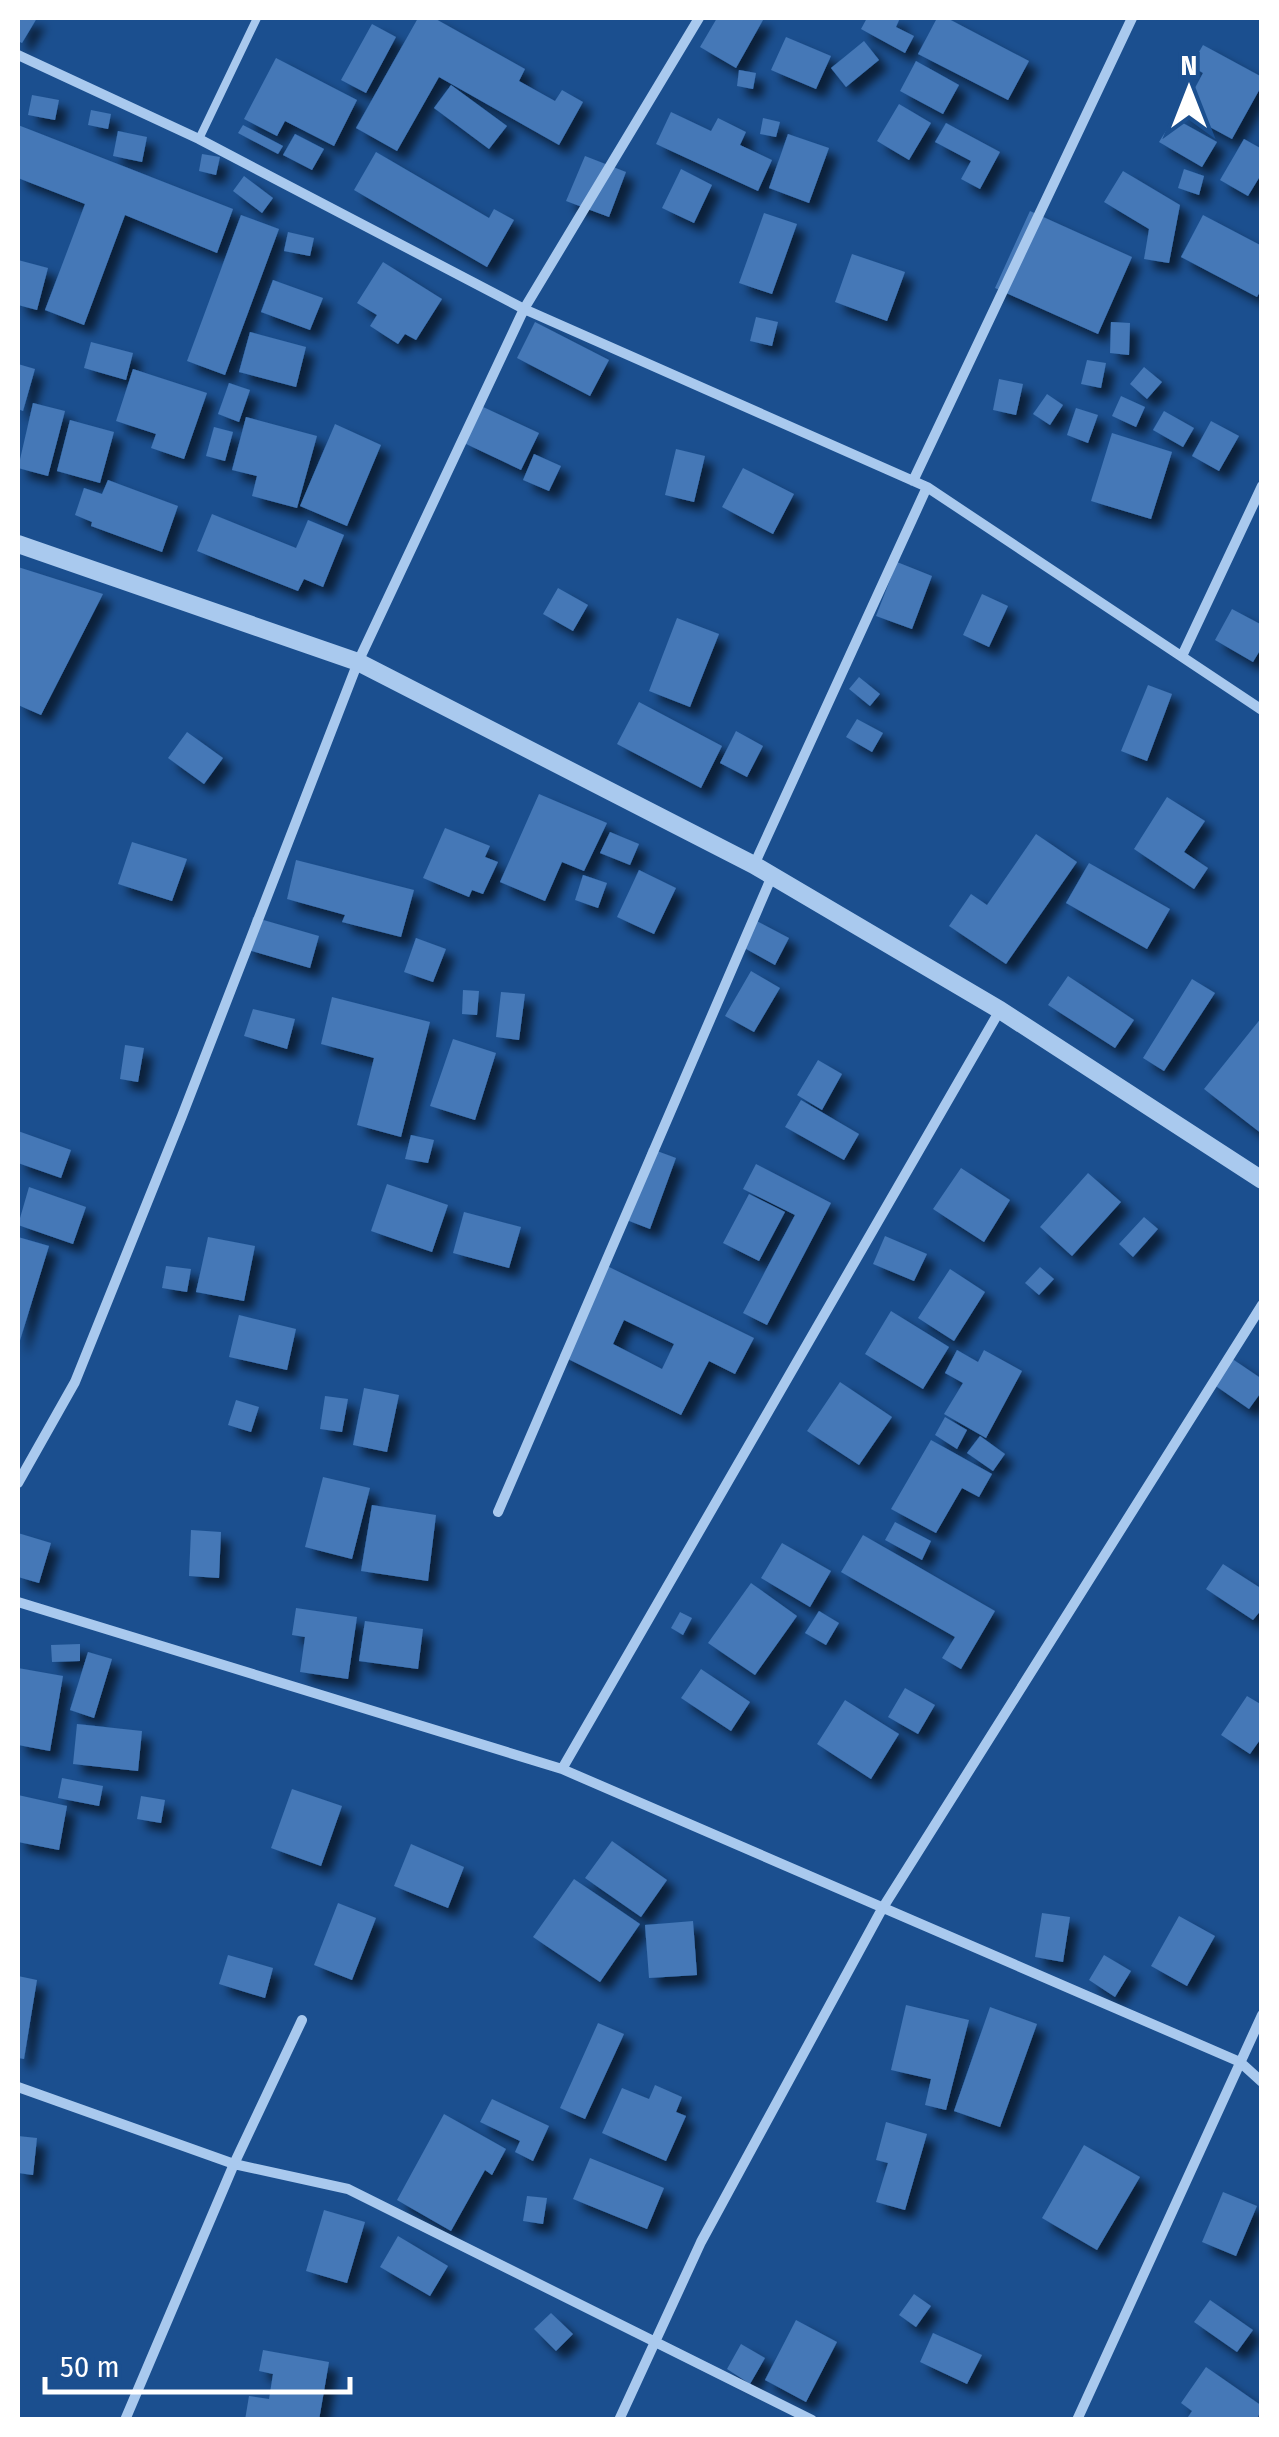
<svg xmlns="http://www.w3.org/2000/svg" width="1279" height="2437" font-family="'Fira Sans Condensed',sans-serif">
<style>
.building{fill:#4478b7;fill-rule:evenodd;filter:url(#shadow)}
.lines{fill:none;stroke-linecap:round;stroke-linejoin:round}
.service{stroke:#a9c9ee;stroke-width:8}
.minor{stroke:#a9c9ee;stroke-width:10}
.tertiary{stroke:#a9c9ee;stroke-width:18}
</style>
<defs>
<filter id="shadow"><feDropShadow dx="9" dy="9" stdDeviation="5" flood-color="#0009"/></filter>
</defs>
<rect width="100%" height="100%" fill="#1b4f8f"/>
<path class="building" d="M18,18H37L22,43L18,41Z
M418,18H434L525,69L519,81L555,101L562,90L583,102L559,145L439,77L397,151L356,128Z
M717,18H758L763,20L736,68L700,47Z
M867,18H900L896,27L914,36L905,53L861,29Z
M937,18H947L1029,61L1008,100L918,54Z
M372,24L396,37L366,93L341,80Z
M786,37L831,56L816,89L771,70Z
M864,41L879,60L846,87L831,68Z
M1203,45L1262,77V85L1232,139L1182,112L1203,73L1191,66Z
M276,58L357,100L334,146L285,121L277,136L244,119Z
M916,61L959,85L943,114L900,91Z
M739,70L756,73L753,89L737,86Z
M451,85L507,126L489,149L434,108Z
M32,95L59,100L55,120L28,115Z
M899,104L931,123L909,160L877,141Z
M91,110L111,114L108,129L88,125Z
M671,112L711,131L718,118L746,132L740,145L772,160L758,191L656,144Z
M763,118L780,122L776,137L760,134Z
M1174,118L1217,142L1202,167L1159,142Z
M946,123L1000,152L980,189L961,179L971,161L935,142Z
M18,125L233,209L217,253L125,215L84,325L45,310L85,204L18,178Z
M243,125L283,146L278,154L238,133Z
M118,131L147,137L142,162L113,156Z
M295,134L324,149L312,170L283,155Z
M788,134L829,148L809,203L769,188Z
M1244,139L1262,149V173L1248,196L1220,180Z
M376,152L489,218L494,209L514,220L487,267L354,190Z
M202,154L220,157L216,175L199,171Z
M585,156L626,172L609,217L566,201Z
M681,169L712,185L694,223L662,208Z
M1184,169L1204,176L1199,195L1178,188Z
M1123,171L1180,205L1169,263L1144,259L1149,229L1104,202Z
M244,176L273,198L262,213L233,191Z
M1030,211L1132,257L1098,334L995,288Z
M764,213L797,224L772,294L739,283Z
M241,215L279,229L225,375L187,361Z
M1203,215L1262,246V288L1257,297L1181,257Z
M288,232L314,238L310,256L284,251Z
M852,254L905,272L887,321L835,302Z
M18,260L48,268L37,310L18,305Z
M383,262L442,299L416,340L405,334L398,344L370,326L377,315L357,303Z
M273,280L323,298L310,330L261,312Z
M756,317L778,322L772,346L750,341Z
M535,322L609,360L590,396L517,358Z
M1111,322L1130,323L1129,355L1110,353Z
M250,332L306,347L296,387L239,372Z
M91,342L133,353L126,380L84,368Z
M1087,360L1106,363L1101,388L1081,384Z
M18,364L35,369L23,411L18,409Z
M1144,367L1162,382L1147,399L1130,384Z
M133,369L207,393L184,459L151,448L156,434L116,421Z
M999,379L1023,384L1016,415L993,410Z
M229,383L250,390L239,422L218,414Z
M1047,394L1063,405L1050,425L1033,414Z
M1121,396L1145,407L1136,427L1112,416Z
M33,403L65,411L48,476L18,468Z
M481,406L539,433L521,470L464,443Z
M1076,408L1098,415L1088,443L1067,435Z
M1164,411L1194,428L1183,447L1153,430Z
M246,417L317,436L297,508L252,496L257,476L232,470Z
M70,420L114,432L100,483L57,471Z
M1211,421L1239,436L1219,471L1192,456Z
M335,424L381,445L347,526L300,506Z
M214,427L233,432L225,461L206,456Z
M1112,433L1172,452L1151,519L1091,501Z
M676,449L705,456L694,502L665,495Z
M534,454L561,466L549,491L523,480Z
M743,468L794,494L773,534L722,507Z
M108,480L178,506L162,552L91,526L92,522L75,515L84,488L102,494Z
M212,514L296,548L308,520L344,535L323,587L304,579L298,591L197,551Z
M897,562L932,576L912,629L876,616Z
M18,567L103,594L41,715L18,705Z
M558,588L588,605L573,631L543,614Z
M982,594L1008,606L989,647L963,635Z
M1232,609L1262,625V647L1253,662L1215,640Z
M677,618L719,634L690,707L649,691Z
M859,677L880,694L870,706L849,689Z
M1148,685L1172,694L1147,761L1121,751Z
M639,702L722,746L701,788L617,744Z
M857,719L883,733L872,752L846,737Z
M736,731L763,746L747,777L720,763Z
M187,732L223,758L204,784L168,758Z
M539,794L607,823L584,871L562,862L545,901L500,882Z
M1167,797L1205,821L1184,852L1208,868L1194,889L1134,849Z
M445,828L490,846L485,857L498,862L483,894L472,890L469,897L423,878Z
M610,832L639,844L630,865L600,853Z
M1036,834L1077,862L1006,964L949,926L971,894L987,905Z
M132,842L187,859L172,901L118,884Z
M296,860L414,890L401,937L342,922L345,915L287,899Z
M1089,863L1170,909L1147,949L1066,903Z
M639,870L676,888L654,934L617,917Z
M583,875L607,883L598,908L575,900Z
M253,917L319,936L310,968L245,949Z
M753,919L789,938L775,965L739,945Z
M416,938L446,949L433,982L404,972Z
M751,971L780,988L754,1032L725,1016Z
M1068,976L1134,1020L1115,1048L1048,1005Z
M1192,979L1215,993L1164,1071L1143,1058Z
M463,990L479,991L477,1015L462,1014Z
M501,992L525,994L519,1040L496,1037Z
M332,997L430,1022L401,1137L357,1125L374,1058L321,1044Z
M253,1009L295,1019L287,1049L244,1036Z
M1262,1017V1134L1204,1089Z
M453,1039L496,1053L475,1120L430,1106Z
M125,1045L144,1048L138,1082L120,1079Z
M818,1060L842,1074L822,1110L797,1095Z
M801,1100L859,1134L844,1160L785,1127Z
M18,1131L71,1150L61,1178L18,1163Z
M411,1135L434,1140L428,1163L405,1159Z
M649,1148L676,1158L650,1229L624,1219Z
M756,1164L831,1203L767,1325L743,1313L795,1215L743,1189Z
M961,1168L1010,1200L984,1242L933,1209Z
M1088,1173L1121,1202L1072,1256L1040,1227Z
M387,1184L448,1205L432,1252L371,1231Z
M29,1187L86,1207L73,1244L18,1225Z
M749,1194L785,1212L759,1261L723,1243Z
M464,1212L521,1227L509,1268L453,1253Z
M1144,1217L1158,1229L1133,1257L1119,1244Z
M885,1236L927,1254L914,1281L873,1264Z
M18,1237L49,1246L18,1347Z
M208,1237L255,1246L244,1301L196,1292Z
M605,1265L754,1338L735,1374L709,1361L681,1415L560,1355ZM624,1320L674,1344L662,1369L613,1344Z
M166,1266L191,1269L187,1292L162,1288Z
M1040,1267L1054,1279L1039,1295L1025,1283Z
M950,1269L985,1292L954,1341L918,1318Z
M891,1311L949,1347L923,1389L865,1354Z
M239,1315L296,1329L287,1370L229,1357Z
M957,1350L978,1362L984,1350L1022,1371L986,1438L944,1414L963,1383L945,1373Z
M1228,1356L1262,1379V1391L1249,1409L1210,1382Z
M840,1382L892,1417L859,1465L807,1431Z
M364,1388L399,1395L387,1452L353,1445Z
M325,1396L348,1399L342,1432L320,1429Z
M236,1400L259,1407L251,1432L228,1425Z
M945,1417L967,1430L957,1449L935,1435Z
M980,1436L1005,1454L993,1471L967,1453Z
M931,1440L992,1474L979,1497L962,1488L936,1533L891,1509Z
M323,1477L370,1488L352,1559L305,1547Z
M372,1505L436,1515L428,1581L361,1571Z
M895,1522L931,1541L922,1560L885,1540Z
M191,1530L221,1532L219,1578L189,1576Z
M18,1533L51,1543L39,1583L18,1577Z
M863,1535L995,1611L961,1669L942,1658L955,1637L841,1572Z
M782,1543L831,1571L810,1607L761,1578Z
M1223,1564L1262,1589V1609L1253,1620L1206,1589Z
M751,1583L797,1616L755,1675L708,1643Z
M296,1608L357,1617L348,1679L300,1672L305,1637L292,1635Z
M819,1611L839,1623L826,1645L805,1633Z
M680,1612L692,1618L683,1635L671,1628Z
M365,1621L423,1629L418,1669L359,1661Z
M80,1644V1661L52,1662L51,1645Z
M88,1652L112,1659L94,1718L70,1710Z
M18,1668L63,1676L50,1751L18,1745Z
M701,1669L750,1702L731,1731L681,1698Z
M905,1688L935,1705L918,1734L888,1717Z
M1247,1696L1262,1705V1737L1250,1754L1221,1735Z
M845,1700L899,1734L871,1779L817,1744Z
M77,1724L142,1731L138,1771L73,1764Z
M62,1778L103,1786L99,1806L58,1798Z
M292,1789L342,1806L321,1866L271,1848Z
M18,1795L67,1806L59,1850L18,1842Z
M141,1796L165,1800L161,1823L137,1819Z
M612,1841L667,1880L641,1917L585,1878Z
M411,1844L464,1867L448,1908L394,1886Z
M574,1879L640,1924L600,1982L533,1937Z
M338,1903L376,1918L352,1980L314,1965Z
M1042,1913L1070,1917L1063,1962L1035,1957Z
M1179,1916L1215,1936L1187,1986L1151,1966Z
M693,1921L697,1975L649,1978L645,1925Z
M228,1955L273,1968L265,1998L219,1984Z
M1104,1955L1131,1971L1115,1997L1089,1980Z
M18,1976L37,1980L24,2059L18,2058Z
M906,2005L969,2020L946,2110L925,2105L931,2079L891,2070Z
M990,2007L1037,2024L1000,2127L954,2111Z
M598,2023L624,2034L585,2119L560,2108Z
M655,2085L682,2097L676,2112L686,2116L666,2161L602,2133L622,2088L649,2099Z
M492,2099L549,2126L533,2161L515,2152L520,2141L480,2122Z
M444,2114L506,2149L492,2175L485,2170L451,2231L397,2200Z
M886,2122L927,2134L905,2210L876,2202L888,2163L876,2160Z
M18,2136L37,2138L33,2175L18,2173Z
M1084,2145L1140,2177L1097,2250L1042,2218Z
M590,2158L664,2188L647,2229L573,2199Z
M1223,2192L1257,2206L1236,2256L1202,2242Z
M527,2196L547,2198L543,2224L523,2221Z
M324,2210L365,2222L347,2283L306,2271Z
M398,2236L448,2266L430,2296L380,2267Z
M914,2294L931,2306L916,2327L899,2315Z
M1210,2300L1253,2330L1237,2352L1194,2322Z
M551,2313L573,2334L556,2351L534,2329Z
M796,2320L837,2342L806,2402L765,2380Z
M933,2333L982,2355L967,2384L920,2362Z
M741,2344L765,2358L750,2384L727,2369Z
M263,2350L329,2362L319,2420H245L249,2396L269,2399L273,2374L259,2371Z
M1206,2367L1262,2406L1257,2420H1186L1192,2411L1181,2403Z"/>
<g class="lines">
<path class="service" d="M199,139L257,18"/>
<path class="minor" d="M18,55L199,139L524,309L927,487L1262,710
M913,481L1132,18
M1182,656L1262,486
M754,865L927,487
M18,1483L75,1382L182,1116L358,662L524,309L699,18
M498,1512L772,876
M18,1602L562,1769L1240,2062L1262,2082
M562,1769L1000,1010
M18,2087L234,2164L348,2189L812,2420
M125,2420L234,2164L302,2020
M619,2420L701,2242L882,1909L1262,1305
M1077,2420L1262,2015"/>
<path class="tertiary" d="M18,544L358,662L754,865L1000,1010L1262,1180"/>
</g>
<rect width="1279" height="2437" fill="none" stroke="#ffffff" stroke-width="40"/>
<g transform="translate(1189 90)" stroke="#1b4f8f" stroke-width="8" paint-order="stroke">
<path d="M0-8L18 38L0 25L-18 38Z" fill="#ffffff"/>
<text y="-15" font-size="28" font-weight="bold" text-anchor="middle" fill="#ffffff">N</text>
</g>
<path d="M45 2377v15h305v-15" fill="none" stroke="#ffffff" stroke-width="5"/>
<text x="60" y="2377" font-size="30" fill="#ffffff" stroke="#1b4f8f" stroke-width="8" paint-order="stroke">50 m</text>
</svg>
